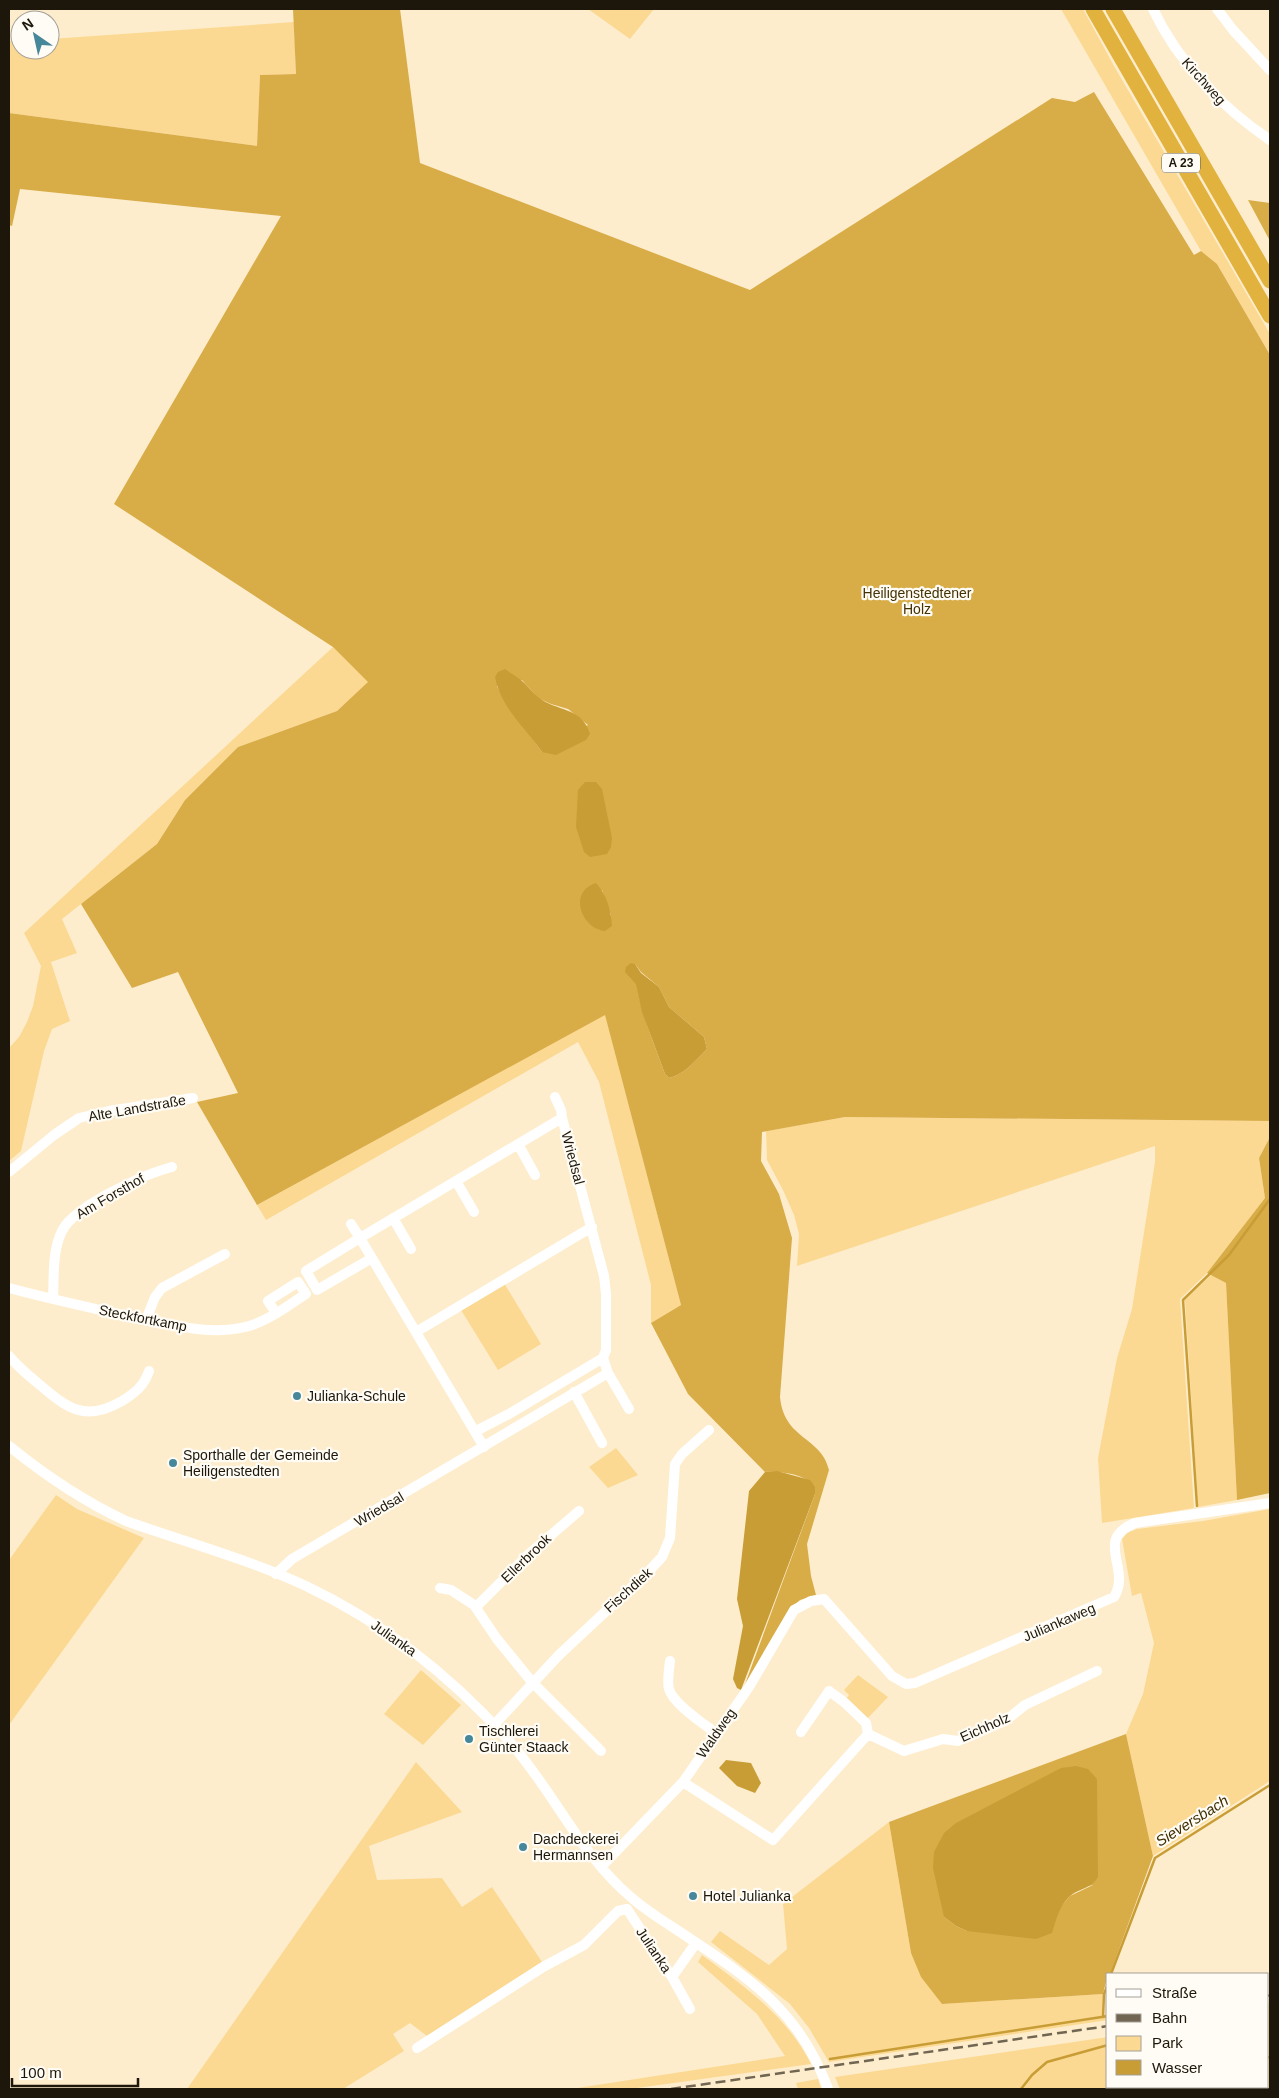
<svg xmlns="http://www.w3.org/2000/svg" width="1279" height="2098" font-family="Helvetica,sans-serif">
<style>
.green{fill:#fbd992}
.forest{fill:#d8ac47;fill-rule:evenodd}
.water{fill:#c89d36}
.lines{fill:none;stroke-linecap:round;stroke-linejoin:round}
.stream{stroke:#c89d36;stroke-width:2.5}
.minor{stroke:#fff;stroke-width:10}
.highway{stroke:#e2b23e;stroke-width:15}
.rail{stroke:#706652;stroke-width:2.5;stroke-dasharray:10 5;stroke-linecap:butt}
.poi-dot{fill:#47879a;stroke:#fffcf5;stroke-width:2}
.labels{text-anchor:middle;stroke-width:4.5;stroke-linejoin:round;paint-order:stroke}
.shield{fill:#fffcf5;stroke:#615c51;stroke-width:1}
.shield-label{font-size:12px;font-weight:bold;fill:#1d170b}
.street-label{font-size:14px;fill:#1d170b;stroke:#fffcf5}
.park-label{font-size:14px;fill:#443205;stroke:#fffcf5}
.poi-label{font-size:14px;fill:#1d170b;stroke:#fffcf5;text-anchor:start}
.water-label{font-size:15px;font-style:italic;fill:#402f02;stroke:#fffcf5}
</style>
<rect width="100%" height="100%" fill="#feedcc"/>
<path class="green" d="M588,9H654L630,39Z
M1061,9H1083L1114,66L1270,334V355L1217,264L1201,251Z
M294,22L296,74L260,75L257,146L9,113V41H20V50H50V39Z
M333,647L369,682L337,711L238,747L185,800L157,844L62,919L77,953L51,962L70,1021L52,1029L44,1051L21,1151L9,1161V1048L19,1037L27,1022L33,1006L41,966L24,933Z
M605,1014L681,1305L651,1323V1285L599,1082L578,1042L266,1220L257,1205Z
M845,1117L1270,1121V1137L1259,1158L1265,1198L1207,1273L1180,1299L1194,1508L1102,1523L1098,1458L1117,1358L1132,1309L1155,1162V1146L797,1266L799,1234L794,1215L783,1190L767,1160L766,1131Z
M1211,1275L1226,1283L1237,1500L1198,1507L1185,1300Z
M504,1283L541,1344L498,1370L461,1310Z
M616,1448L638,1475L608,1488L589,1467Z
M56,1495L77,1509L144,1538L9,1725V1560Z
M1270,1509V1781L1153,1856L1126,1734L1143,1694L1154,1643L1141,1593L1132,1596L1122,1539L1127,1533L1137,1529L1203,1521Z
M421,1670L461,1705L423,1745L384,1714Z
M858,1675L888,1697L866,1720L845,1700L849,1695L844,1690Z
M416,1762L462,1812L369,1846L377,1880L442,1878L462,1907L492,1887L542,1962L427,2036L410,2023L393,2034L404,2051L343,2089H187Z
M889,1822L911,1953L942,2004L1103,1994L1102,2015L1108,2014V2020L829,2062L809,2028L790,2004L711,1942L720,1931L769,1965L787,1949L783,1904Z
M702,1955C745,1987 787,2016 811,2064L630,2089H571L785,2056L757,2014L698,1962Z
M1270,2003V2089H840L835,2077L1108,2037V2087H1268V2004Z
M818,2079L821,2089H798L796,2083Z"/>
<path class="forest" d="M293,9H400L420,163L750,290L1052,98L1075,102L1094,92L1194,255L1201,251L1217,264L1270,355V1121L845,1117L762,1132L761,1161L779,1194L792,1238L780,1397C784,1440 821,1436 829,1470L807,1544L811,1576L816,1595L800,1600L790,1609L744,1687L815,1494V1486C804,1474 780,1471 765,1472L688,1394L651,1323L681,1305L605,1015L257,1205L197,1102L238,1093L178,972L132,988L81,904L157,844L185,800L238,747L337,711L368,682L333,647L114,504L281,216L20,189L12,226L9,225V113L257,146L260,75L296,74ZM522,680L538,698L551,704L568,709L588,725L542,752L503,698L497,686ZM602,890L611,915L600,930L588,921ZM635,964L641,972L659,987L669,1007L704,1037L707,1049C697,1059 684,1075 669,1078L665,1074C651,1035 637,1006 635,964Z
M1248,200L1270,203V241Z
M1270,1137V1493L1237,1500L1226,1283L1207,1273L1265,1198L1259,1158Z
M1126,1734L1153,1856L1110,1974H1108L1103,1994L942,2004L921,1977L911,1953L889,1822ZM1093,1885L1070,1896L1059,1909L967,1931L956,1926L944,1917Z"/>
<path class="water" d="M505,669C510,673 516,676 521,680C527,685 532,692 538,697C556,712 582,706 590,734L586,740L556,755L542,752C525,727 501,708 495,677L498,672Z
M585,782H596L602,789L612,838L611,847L607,854L590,857L584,852L576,827L578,790Z
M596,883C607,895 611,910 612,926L605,931C582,929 567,892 596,883Z
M631,963L635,964L641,973L659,987L669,1007L704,1037L707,1049C697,1059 684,1075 669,1078L665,1074L642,1012L636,984L625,972L626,967Z
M777,1471L810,1480L815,1486V1494L741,1690L737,1688L733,1679L743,1626L737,1599L749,1491L765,1472Z
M726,1760L751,1763L761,1783L755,1793L737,1786L719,1768Z
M1076,1766L1088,1769L1097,1779L1098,1877C1091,1889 1079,1888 1069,1897C1059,1907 1056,1920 1052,1933L1036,1939L967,1931L956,1926L944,1917L933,1868L934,1852L944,1833L956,1823L1061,1768Z"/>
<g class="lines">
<path class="stream" d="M1197,1506L1183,1300L1229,1255L1270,1199
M1111,1974L1155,1858L1270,1785
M1103,2017L1104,1994L1108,1984
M1268,2057L1270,2058
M830,2059L1108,2016
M1021,2089L1032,2075L1047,2062L1108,2045"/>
<path class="minor" d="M1153,9C1178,62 1221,107 1270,140
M1217,9L1233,30L1270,70
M555,1097L561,1110L562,1118
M518,1144L535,1175
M9,1172L54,1135L79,1118L109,1111L193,1098
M456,1181L474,1212
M393,1218L411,1249
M351,1224L360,1238L306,1271L317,1290L372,1258
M9,1288C50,1299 91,1308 132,1317C169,1324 208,1336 245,1327C267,1322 287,1306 306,1294L298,1282L268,1301L276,1313
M53,1299C54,1278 52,1251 62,1231C74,1206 145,1174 172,1167
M146,1320L155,1297L162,1288L225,1254
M416,1332L592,1227
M9,1356C18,1367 29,1376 40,1385C68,1409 86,1422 122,1401C135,1393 144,1386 149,1371
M608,1373L629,1409
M574,1392L602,1443
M476,1431L509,1414L603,1358
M9,1446C46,1476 83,1501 126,1521C185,1542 248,1559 306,1586C384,1623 451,1676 509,1741C553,1790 580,1855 632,1898C649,1913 670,1925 689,1938C754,1981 801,2014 828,2089
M276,1574L292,1559L608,1373L603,1358L606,1350V1294L604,1276L562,1118L360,1238L484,1447
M440,1588L451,1590L474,1605L497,1639L532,1682L601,1751
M476,1607L529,1554L579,1511
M670,1661C669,1670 667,1682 669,1689C673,1704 704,1724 716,1733
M494,1725L559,1655L649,1571L662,1557L670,1538L675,1464L682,1454L709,1430
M801,1732L829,1691L844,1702L866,1723L868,1734
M683,1782L773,1840L868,1734L904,1751L943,1739L958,1741L1005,1721L1025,1705L1097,1671
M601,1867L683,1782L749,1687L794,1610L811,1601L824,1599L892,1676L906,1684L915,1683L1114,1597C1132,1568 1093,1540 1135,1523L1270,1503
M672,1977L690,2009
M417,2048L543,1967L584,1945L618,1911L627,1909L672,1977L696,1943"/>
<path class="highway" d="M1093,9L1270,316
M1113,9L1270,281"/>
<path class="rail" d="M1268,1996L1270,1995
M671,2089L1108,2026"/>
</g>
<g class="poi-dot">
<circle cx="297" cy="1396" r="5"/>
<circle cx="173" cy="1463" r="5"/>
<circle cx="469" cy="1739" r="5"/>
<circle cx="523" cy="1847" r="5"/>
<circle cx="693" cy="1896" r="5"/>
</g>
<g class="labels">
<rect class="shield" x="1162" y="153.5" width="38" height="19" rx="4"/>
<g class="shield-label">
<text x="1181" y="167">A 23</text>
</g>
<g class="street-label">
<text transform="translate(1204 81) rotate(48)" y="5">Kirchweg</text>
<text transform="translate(137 1108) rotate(-10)" y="5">Alte Landstraße</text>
<text transform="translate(573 1158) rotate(75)" y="5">Wriedsal</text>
<text transform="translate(110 1196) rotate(-30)" y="5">Am Forsthof</text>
<text transform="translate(143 1318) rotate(11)" y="5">Steckfortkamp</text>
<text transform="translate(379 1509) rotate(-30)" y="5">Wriedsal</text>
<text transform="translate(526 1558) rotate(-44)" y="5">Ellerbrook</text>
<text transform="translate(628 1590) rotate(-42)" y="5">Fischdiek</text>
<text transform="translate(1059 1622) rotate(-23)" y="5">Juliankaweg</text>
<text transform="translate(394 1638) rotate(35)" y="5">Julianka</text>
<text transform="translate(985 1727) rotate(-24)" y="5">Eichholz</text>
<text transform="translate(716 1733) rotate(-55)" y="5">Waldweg</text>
<text transform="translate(654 1950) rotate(56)" y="5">Julianka</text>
</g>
<g class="park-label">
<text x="917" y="598">Heiligenstedtener<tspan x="917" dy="16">Holz</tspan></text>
</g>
<g class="poi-label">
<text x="307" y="1401">Julianka-Schule</text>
<text x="183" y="1460">Sporthalle der Gemeinde<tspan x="183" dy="16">Heiligenstedten</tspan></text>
<text x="479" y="1736">Tischlerei<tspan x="479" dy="16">Günter Staack</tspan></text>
<text x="533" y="1844">Dachdeckerei<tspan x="533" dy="16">Hermannsen</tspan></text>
<text x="703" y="1901">Hotel Julianka</text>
</g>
<g class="water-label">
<text transform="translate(1192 1821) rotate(-32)" y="5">Sieversbach</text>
</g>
</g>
<rect width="1279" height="2098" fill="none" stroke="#1d170b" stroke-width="20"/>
<rect x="1106" y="1973" width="162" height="115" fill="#fffcf5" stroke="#a5a097"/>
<rect x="1116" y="1989" width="25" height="8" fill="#ffffff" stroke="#a5a097"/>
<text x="1152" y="1998" font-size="15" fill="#1d170b">Straße</text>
<rect x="1116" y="2014" width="25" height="8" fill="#706652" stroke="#a5a097"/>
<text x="1152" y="2023" font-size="15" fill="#1d170b">Bahn</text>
<rect x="1116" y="2036" width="25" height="15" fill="#fbd992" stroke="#a5a097"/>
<text x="1152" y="2048" font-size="15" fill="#1d170b">Park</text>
<rect x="1116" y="2060" width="25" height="15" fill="#c89d36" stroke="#a5a097"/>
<text x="1152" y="2073" font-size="15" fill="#1d170b">Wasser</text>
<g transform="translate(35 35) rotate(326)"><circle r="24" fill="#fffcf5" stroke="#a5a097"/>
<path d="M0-4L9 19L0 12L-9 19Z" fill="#47879a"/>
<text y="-8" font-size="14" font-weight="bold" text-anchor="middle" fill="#1d170b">N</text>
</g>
<path d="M12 2078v8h126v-8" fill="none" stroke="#1d170b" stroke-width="2.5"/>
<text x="20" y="2078" font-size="15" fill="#1d170b" stroke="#fffcf5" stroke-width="4" paint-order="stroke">100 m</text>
</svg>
